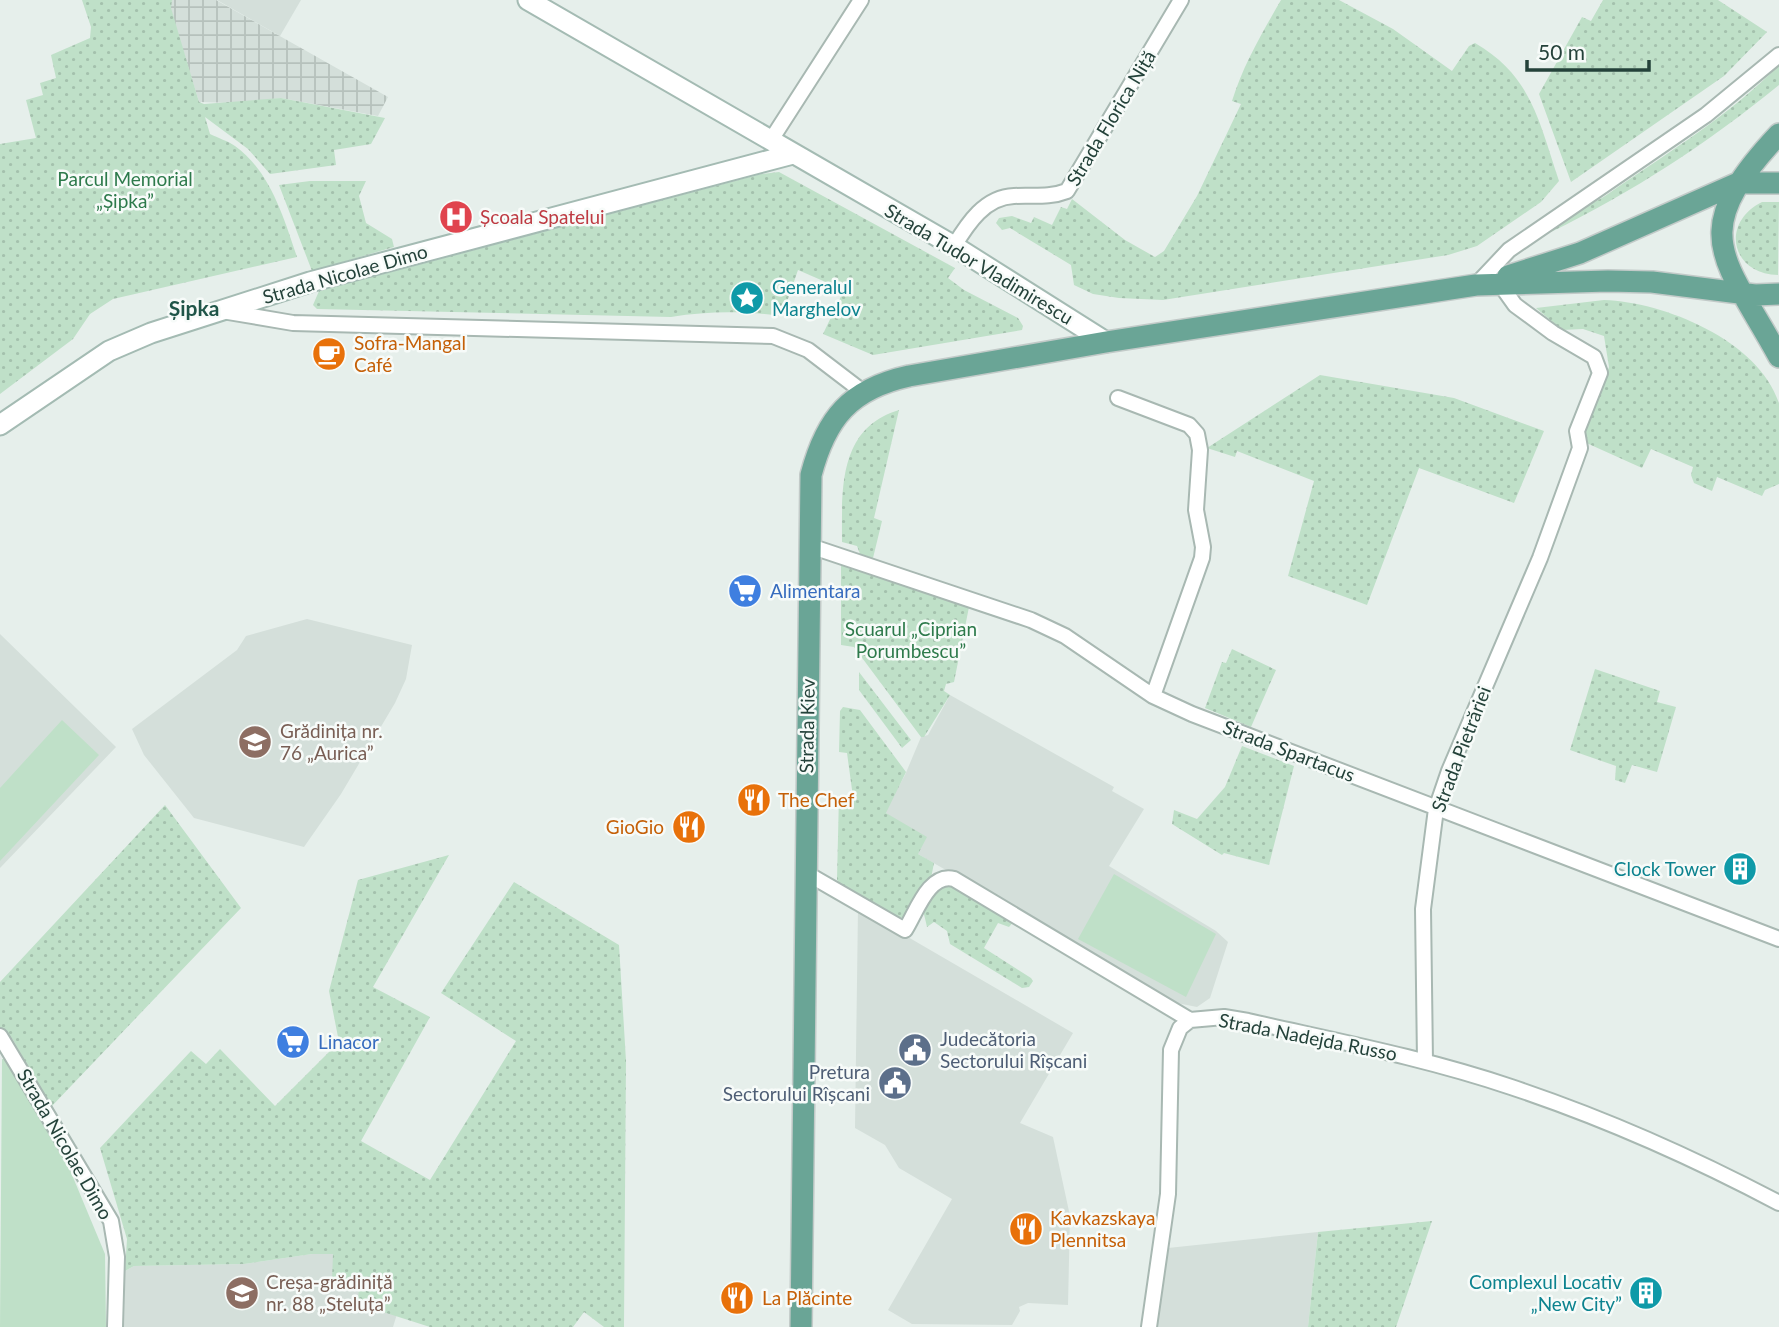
<svg xmlns="http://www.w3.org/2000/svg" width="1779" height="1327" font-family="Lato,sans-serif">
<style>
.built{fill:#d4dfda}
.industrial{fill:url(#industrial-grid)}
.green{fill:url(#green-dots)}
.pitch{fill:#bfe0c8}
.lines{fill:none;stroke-linecap:round;stroke-linejoin:round}
.minor-casing{stroke:#a8b8b2;stroke-width:18}
.secondary-casing{stroke:#a4bbb3;stroke-width:23}
.primary-casing{stroke:#c2cac8;stroke-width:24}
.minor{stroke:#fff;stroke-width:14}
.secondary{stroke:#fff;stroke-width:19}
.primary{stroke:#6aa596;stroke-width:21}
.labels{text-anchor:middle;stroke-width:5;stroke-linejoin:round;paint-order:stroke}
.street-label{font-size:19px;fill:#24423a;stroke:#f7fbf9}
.park-label{font-size:19px;fill:#2d7a4b;stroke:#f7fbf9}
.health-label{font-size:19px;fill:#be3a42;stroke:#f7fbf9;text-anchor:start}
.culture-label{font-size:19px;fill:#0d838f;stroke:#f7fbf9;text-anchor:end}
.food-label{font-size:19px;fill:#c56008;stroke:#f7fbf9;text-anchor:start}
.shop-label{font-size:19px;fill:#366cbe;stroke:#f7fbf9;text-anchor:start}
.education-label{font-size:19px;fill:#785e54;stroke:#f7fbf9;text-anchor:start}
.service-label{font-size:19px;fill:#4e5e75;stroke:#f7fbf9;text-anchor:start}
.neighbourhood-label{font-size:21px;font-weight:bold;fill:#1f5548;stroke:#f7fbf9}
</style>
<defs>
<pattern id="industrial-grid" width="8" height="8" patternUnits="userSpaceOnUse" patternTransform="scale(1.75)"><rect width="8" height="8" fill="#d4dfda"/><path d="M0 4h8M4 0v8" fill="none" stroke="#b6c1bc"/></pattern>
<pattern id="green-dots" width="8" height="8" patternUnits="userSpaceOnUse" patternTransform="scale(1.75)"><rect width="8" height="8" fill="#bfe0c8"/><path d="M2 2h.1M6 6h.1" fill="none" stroke="#a4c1ad" stroke-width="1.8" stroke-linecap="round"/></pattern>
</defs>
<rect width="100%" height="100%" fill="#e6efeb"/>
<path class="built" d="M217,0H301L280,36Z
M307,619L412,645L406,679L395,703L341,794L304,847L194,818L144,755L132,729L237,650L246,636Z
M0,634L116,747L0,868Z
M950,695L1114,787L1112,791L1144,809L1109,866L1216,931L1228,942L1210,998L1197,1007L1177,1003L918,854L885,811L905,775L921,737L928,735Z
M858,908L1073,1033L1020,1123L1053,1137L1070,1216L1068,1305L1028,1303L1019,1307L1020,1311L1012,1325L912,1324L888,1310L952,1199L899,1168L885,1145L855,1128Z
M1318,1232L1308,1327H1154L1168,1248Z
M312,1254H333L359,1283V1304L397,1314L393,1327H124L125,1271L134,1266L244,1264Z"/>
<path class="industrial" d="M172,0H216L388,97L378,116L281,98L235,103L199,102L170,8Z"/>
<path class="green" d="M82,0H172L171,8L199,102L204,104L281,98L385,118L371,144L334,150L336,165L270,174L248,149L205,117L210,134C218,138 228,141 235,146C270,171 284,218 297,257L113,299L90,314L73,339L0,394V144L36,138L26,100L43,95L40,83L56,78L51,55L90,38L91,27Z
M1281,0H1339L1393,29L1452,71L1469,46L1475,43C1532,76 1539,122 1559,181L1541,202L1477,246L1448,255L1163,300L1119,298L1093,294L1074,285L1071,265L1010,228L1002,230L996,223L999,218L1012,216L1031,223L1034,217L1052,225L1061,207L1067,209L1072,199L1125,240L1155,257L1164,251L1197,196L1241,104L1232,101C1243,65 1262,33 1281,0Z
M1603,0H1718L1767,32L1724,76L1571,182L1539,94L1582,17L1591,21Z
M1779,65V85C1708,143 1633,192 1551,232C1564,215 1590,206 1608,194C1667,153 1729,116 1779,65Z
M779,172L955,268L948,278L964,290L1018,318L1023,326L1022,330L873,355L823,334L844,290L798,270L782,316C744,311 709,311 671,317L317,309L313,305L319,291L761,174Z
M310,181H366L359,196L366,223L392,239L394,247L312,271L279,185Z
M1762,202H1779L1778,275C1731,274 1720,223 1762,202Z
M1604,300C1664,302 1758,340 1779,403C1779,418 1779,465 1779,484L1765,490L1762,496L1717,477L1712,491L1694,483L1691,475L1693,467L1651,449L1642,468L1582,441L1609,367L1604,336L1583,329L1562,330L1536,308Z
M1320,375L1454,398L1544,431L1514,503L1419,468L1367,605L1288,576L1314,481L1237,451L1235,457L1207,448Z
M899,410L874,518L882,521L873,558L860,554L857,546L842,542C842,490 838,428 899,410Z
M841,561L969,607L954,682L946,684L944,691L950,695L924,737H921L854,647L841,645Z
M1232,649L1276,670L1251,727L1205,708L1222,662L1226,663Z
M1595,669L1660,691L1657,702L1676,707L1657,772L1632,765L1625,783L1615,780L1616,766L1570,750Z
M859,672L911,740L902,748L859,690Z
M843,707L860,710L906,772L886,813L927,837L918,854L934,863L931,878L903,918L895,916L838,883L837,879L839,795L853,797L847,753L839,752L840,711Z
M1242,746L1294,766L1269,865L1224,853L1222,855L1172,824L1174,810L1197,819L1225,787Z
M165,805L241,908L51,1107L13,1040L0,1027V982Z
M449,855L373,987L430,1017L361,1141L430,1180L516,1041L441,993L514,882L619,945L626,1061L624,1327H604L584,1312L573,1327H430L358,1304L359,1283L332,1280L333,1254H312L244,1264L134,1266L125,1271L127,1239L100,1148L191,1051L206,1064L220,1049L275,1106L339,1042L329,991L358,880Z
M944,880L1014,921L1009,927L998,923L984,948L1031,978L1033,981L1029,987L1022,988L950,944L947,931L934,922L927,927L923,910L937,885Z
M1432,1221L1396,1327H1308L1318,1232Z"/>
<path class="pitch" d="M62,720L99,755L0,861V788Z
M1114,874L1216,934L1186,997L1078,939Z
M2,1059H8L70,1170L105,1254L106,1327H0Z"/>
<g class="lines">
<g class="minor-casing">
<path id="minor" d="M771,140L861,0
M954,246C968,223 985,197 1014,196C1033,195 1049,198 1067,191L1181,0
M1476,285L1509,250L1706,115L1779,55
M222,311L293,323L773,336L808,350L863,392
M1118,398L1189,425L1197,434L1200,450L1196,510L1203,547L1202,558L1153,696
M810,546L1031,620L1065,636L1153,696L1192,714L1779,939
M806,873L905,930C916,913 929,872 954,879L1190,1020L1224,1017L1248,1021C1336,1041 1425,1058 1511,1087C1604,1118 1692,1157 1779,1203
M0,1036L111,1221L117,1257L115,1327
M1425,1061L1423,909L1436,809L1449,771L1540,558L1580,448L1577,431L1600,373L1594,357L1553,333L1515,305L1500,284
M1149,1327L1168,1194L1171,1050L1180,1028L1190,1020"/>
</g>
<g class="secondary-casing">
<path id="secondary" d="M528,0L954,246L1106,342
M0,425L109,351L151,333L310,282L793,154"/>
</g>
<g class="primary-casing">
<path id="primary" d="M1779,134C1685,234 1723,255 1779,357
M1508,276L1580,253L1738,183H1779
M801,1327L811,475C826,418 850,389 909,376L1106,342L1476,285L1608,281L1652,282L1755,295L1779,294"/>
</g>
<use href="#minor" class="minor"/>
<use href="#secondary" class="secondary"/>
<use href="#primary" class="primary"/>
</g>
<defs>
<g id="hospital-disc" transform="scale(1.75)"><circle r="9.5" fill="#e0444e" stroke="#f7fbf9"/><path d="M-5-5h3v3.5h4V-5h3V5h-3V1.5h-4V5h-3Z" fill="#fff"/></g>
<g id="sight-disc" transform="scale(1.75)"><circle r="9.5" fill="#0f9aa8" stroke="#f7fbf9"/><path d="M0-6L1.8-2.2L6-1.7L2.9 1.2L3.7 5.4L0 3.3L-3.7 5.4L-2.9 1.2L-6-1.7L-1.8-2.2Z" fill="#fff"/></g>
<g id="cafe-disc" transform="scale(1.75)"><circle r="9.5" fill="#e8710a" stroke="#f7fbf9"/><path d="M-5.5-4.5H6V0H3Q3 3.5 0 3.5H-2.5Q-5.5 3.5-5.5 0ZM3-3.2v2h1.7v-2ZM-6 4.5H4V6H-6Z" fill="#fff"/></g>
<g id="supermarket-disc" transform="scale(1.75)"><circle r="9.5" fill="#3f7fe0" stroke="#f7fbf9"/><path d="M-6-5.5h2.5l.6 2H6L4.5 2H-2.5L-4.4-4H-6ZM-1.5 3.2a1.3 1.3 0 1 0 .1 0ZM3 3.2a1.3 1.3 0 1 0 .1 0Z" fill="#fff"/></g>
<g id="school-disc" transform="scale(1.75)"><circle r="9.5" fill="#8d6e63" stroke="#f7fbf9"/><path d="M0-5L7-2L0 1L-7-2ZM-4 1L0 2.5L4 1V4Q0 6-4 4Z" fill="#fff"/></g>
<g id="restaurant-disc" transform="scale(1.75)"><circle r="9.5" fill="#e8710a" stroke="#f7fbf9"/><path d="M-5-6h1v4h1v-4h1v4h1v-4h1v5L-1.5 .5V6h-2V.5L-5-1ZM5-6V6H3V1.5H1.5Q1.5-4 5-6Z" fill="#fff"/></g>
<g id="building-disc" transform="scale(1.75)"><circle r="9.5" fill="#0f9aa8" stroke="#f7fbf9"/><path d="M-4-6H4V6H1V3H-1V6H-4ZM-2.5-4.3h1.7v1.8h-1.7ZM.8-4.3h1.7v1.8H.8ZM-2.5-1h1.7V.8h-1.7ZM.8-1h1.7V.8H.8Z" fill="#fff"/></g>
<g id="civic-disc" transform="scale(1.75)"><circle r="9.5" fill="#5c6f8a" stroke="#f7fbf9"/><path d="M-.6-6.5H3V-4.5H.6V-3L4-1V1h2V6H-6V1h2V-1L-.6-3ZM-1.2 2.5V6h2.4V2.5Z" fill="#fff"/></g>
</defs>
<g fill-rule="evenodd">
<use href="#hospital-disc" x="456" y="217"/>
<use href="#sight-disc" x="747" y="298"/>
<use href="#cafe-disc" x="329" y="354"/>
<use href="#supermarket-disc" x="745" y="591"/>
<use href="#school-disc" x="255" y="742"/>
<use href="#restaurant-disc" x="754" y="800"/>
<use href="#restaurant-disc" x="689" y="827"/>
<use href="#building-disc" x="1740" y="869"/>
<use href="#supermarket-disc" x="293" y="1042"/>
<use href="#civic-disc" x="915" y="1050"/>
<use href="#civic-disc" x="895" y="1083"/>
<use href="#restaurant-disc" x="1026" y="1229"/>
<use href="#school-disc" x="242" y="1293"/>
<use href="#building-disc" x="1646" y="1293"/>
<use href="#restaurant-disc" x="737" y="1298"/>
</g>
<g class="labels">
<g class="street-label">
<text transform="translate(1111 118) rotate(-59)" y="7">Strada Florica Niță</text>
<text transform="translate(979 264) rotate(31)" y="7">Strada Tudor Vladimirescu</text>
<text transform="translate(345 274) rotate(-16)" y="7">Strada Nicolae Dimo</text>
<text transform="translate(807 726) rotate(-89)" y="7">Strada Kiev</text>
<text transform="translate(1461 749) rotate(-69)" y="7">Strada Pietrăriei</text>
<text transform="translate(1289 751) rotate(21)" y="7">Strada Spartacus</text>
<text transform="translate(1308 1037) rotate(11)" y="7">Strada Nadejda Russo</text>
<text transform="translate(65 1144) rotate(60)" y="7">Strada Nicolae Dimo</text>
</g>
<g class="park-label">
<text x="125" y="186">Parcul Memorial<tspan x="125" dy="22">„Șipka”</tspan></text>
<text x="911" y="636">Scuarul „Ciprian<tspan x="911" dy="22">Porumbescu”</tspan></text>
</g>
<g class="health-label">
<text x="480" y="224">Școala Spatelui</text>
</g>
<g class="culture-label">
<text x="772" y="294" text-anchor="start">Generalul<tspan x="772" dy="22">Marghelov</tspan></text>
<text x="1716" y="876">Clock Tower</text>
<text x="1622" y="1289">Complexul Locativ<tspan x="1622" dy="22">„New City”</tspan></text>
</g>
<g class="food-label">
<text x="354" y="350">Sofra-Mangal<tspan x="354" dy="22">Café</tspan></text>
<text x="778" y="807">The Chef</text>
<text x="664" y="834" text-anchor="end">GioGio</text>
<text x="1050" y="1225">Kavkazskaya<tspan x="1050" dy="22">Plennitsa</tspan></text>
<text x="762" y="1305">La Plăcinte</text>
</g>
<g class="shop-label">
<text x="770" y="598">Alimentara</text>
<text x="318" y="1049">Linacor</text>
</g>
<g class="education-label">
<text x="280" y="738">Grădinița nr.<tspan x="280" dy="22">76 „Aurica”</tspan></text>
<text x="266" y="1289">Creșa-grădiniță<tspan x="266" dy="22">nr. 88 „Steluța”</tspan></text>
</g>
<g class="service-label">
<text x="940" y="1046">Judecătoria<tspan x="940" dy="22">Sectorului Rîșcani</tspan></text>
<text x="870" y="1079" text-anchor="end">Pretura<tspan x="870" dy="22">Sectorului Rîșcani</tspan></text>
</g>
<g class="neighbourhood-label">
<text x="194" y="316">Șipka</text>
</g>
</g>
<path d="M1527 60v10h122v-10" fill="none" stroke="#24423a" stroke-width="3.5"/>
<text x="1538" y="60" font-size="21" fill="#24423a" stroke="#f7fbf9" stroke-width="5" paint-order="stroke">50 m</text>
</svg>
